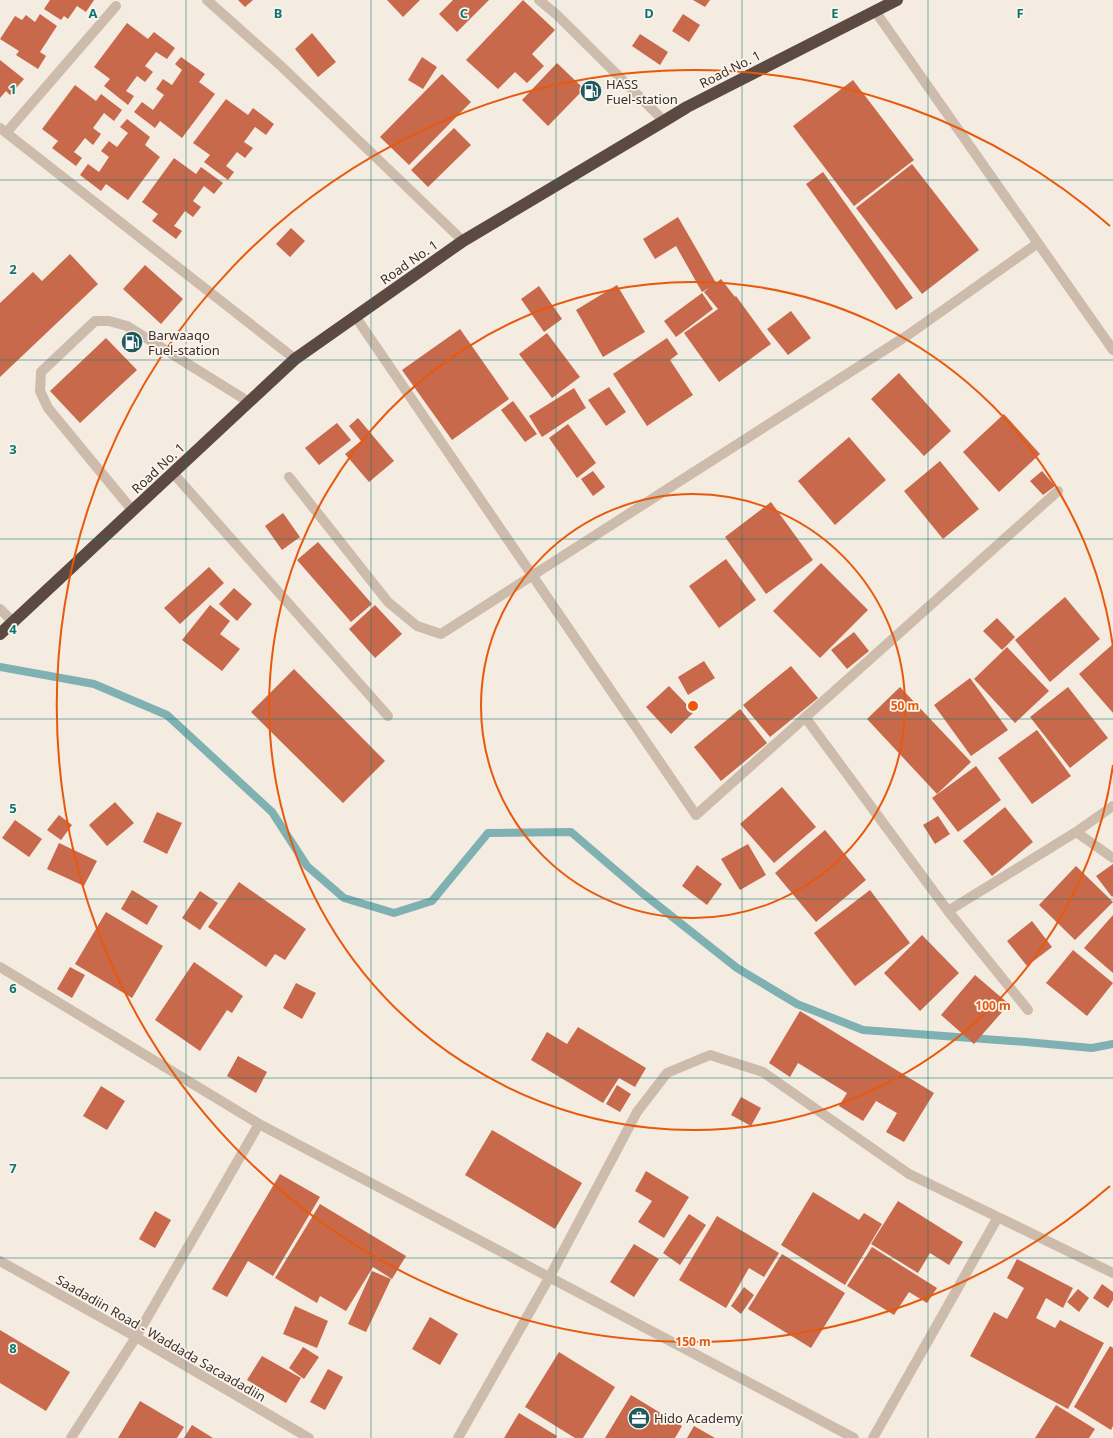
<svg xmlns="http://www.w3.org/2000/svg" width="1113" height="1438" font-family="'Noto Sans',sans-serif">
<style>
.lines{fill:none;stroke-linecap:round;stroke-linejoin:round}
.stream{stroke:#7fb0b2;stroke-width:8}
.building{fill:#c8694b}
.lane{stroke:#cdbbac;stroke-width:10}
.street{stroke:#cdbbac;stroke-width:10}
.highway{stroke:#5c4a42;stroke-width:12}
.grid{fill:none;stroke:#0f766e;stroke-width:1;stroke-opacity:0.55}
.ring{fill:none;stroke:#e8590c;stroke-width:2}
.labels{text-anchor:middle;stroke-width:3.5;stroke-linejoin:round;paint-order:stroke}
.street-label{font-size:13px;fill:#3b302b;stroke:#fbf5ee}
.poi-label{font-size:13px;fill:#3b302b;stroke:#fbf5ee;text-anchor:start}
.grid-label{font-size:13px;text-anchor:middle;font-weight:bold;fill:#0f766e;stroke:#fbf5ee;stroke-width:3.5;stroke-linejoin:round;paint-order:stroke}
.centre{fill:#e8590c;stroke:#fbf5ee;stroke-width:2}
.ring-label{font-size:12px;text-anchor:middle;font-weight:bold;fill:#e8590c;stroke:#fbf5ee;stroke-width:3.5;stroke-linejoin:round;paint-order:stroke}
</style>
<rect width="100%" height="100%" fill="#f4ebe1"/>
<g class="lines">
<path class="stream" d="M0,667L94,684L167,715L272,812L307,866L344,898L394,913L432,901L488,833L571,832L641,892L737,968L797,1004L863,1030L1026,1042L1092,1048L1113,1044"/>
</g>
<path class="building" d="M50,0H94L86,12L77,6L68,19L64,16L61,20L44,9Z
M238,0H253L245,7Z
M387,0H420L403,17Z
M453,0H489L457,32L439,14Z
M523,0L555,30L532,54L544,66L527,83L515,72L498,89L466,60Z
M693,0H710L705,7Z
M40,14L57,26L40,52L46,56L38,69L16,55L19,51L0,39L15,16L22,20L26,15L35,22Z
M683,14L700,25L689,42L672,31Z
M127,23L148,39L154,32L175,48L167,59L156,52L145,66L153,72L145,82L137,76L126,91L134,96L128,105L104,86L110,79L94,67Z
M312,33L336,62L318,77L295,49Z
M640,34L668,52L660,65L632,46Z
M181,57L205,74L199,82L215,94L182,138L160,121L155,128L134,112L142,102L153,110L164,95L156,89L163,79L172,85L182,70L175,64Z
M422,57L437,67L423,89L408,80Z
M0,60L24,79L10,95L6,91L0,98Z
M557,63L584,89L548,126L522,100Z
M442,74L471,102L409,165L380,137Z
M853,80L914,160L854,206L793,126Z
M75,85L96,101L101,94L122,110L114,121L104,113L93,128L101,134L93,145L85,138L74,152L82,158L76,166L52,148L58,141L42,129Z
M226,99L248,115L253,108L274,124L266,135L255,127L244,142L253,148L245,158L237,152L226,166L234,172L228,180L204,162L210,155L193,143Z
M127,119L150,137L145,145L160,157L128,200L106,184L101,191L80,175L88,164L99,172L109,157L101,151L109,141L117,147L128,133L120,127Z
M454,128L471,145L428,187L411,170Z
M174,158L196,174L201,167L223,183L214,194L204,186L193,201L201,207L193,217L185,211L174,226L182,231L176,239L152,221L158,214L142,202Z
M912,164L979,250L922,294L856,208Z
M823,172L913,298L896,310L806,184Z
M678,217L716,283L721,279L735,297L736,296L771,344L719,382L684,333L718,309L704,292L709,288L702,292L676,246L655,259L643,239Z
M291,228L305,241L290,257L276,244Z
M70,254L98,284L0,377V303L33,272L42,281Z
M145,265L183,299L161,324L123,289Z
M617,285L645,332L603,357L576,310Z
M539,286L562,319L544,332L521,299Z
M702,293L713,309L676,337L664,321Z
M791,311L811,338L788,355L767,329Z
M460,329L509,399L452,440L402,370Z
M547,333L580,377L552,398L519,354Z
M106,338L137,370L80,423L50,391Z
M667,338L678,354L670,360L693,395L647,426L613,374Z
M899,373L951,431L924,456L871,399Z
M609,387L626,412L606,426L588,400Z
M574,388L586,408L542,437L529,416Z
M513,401L537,434L525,442L501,410Z
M1004,414L1040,454L999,492L963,452Z
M358,418L394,461L369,482L345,454L361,441L349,426Z
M337,423L351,440L319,465L305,448Z
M568,424L596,463L577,478L549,438Z
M849,437L886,480L835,525L798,481Z
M940,461L979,509L943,539L904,491Z
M593,471L605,487L593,496L581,479Z
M1042,471L1055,486L1043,495L1030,481Z
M771,502L813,560L766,594L725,537Z
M283,513L300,537L282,550L265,526Z
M318,542L372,604L351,622L297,560Z
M726,559L756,600L719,628L689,586Z
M821,563L868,610L820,658L773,611Z
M209,567L224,583L180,624L164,608Z
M234,588L252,604L237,621L219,604Z
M1065,597L1100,639L1050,682L1015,640Z
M210,605L230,621L220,634L240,649L222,671L182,640Z
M375,605L402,634L375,658L349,629Z
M997,618L1015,637L1002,650L983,631Z
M854,632L869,651L847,669L831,650Z
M1113,644V713L1079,674Z
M1007,647L1049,691L1015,723L974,679Z
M704,661L715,678L688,695L678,677Z
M791,666L818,698L770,737L743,705Z
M294,669L385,761L343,803L251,712Z
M970,678L1008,730L971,756L934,705Z
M669,686L694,712L671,734L646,707Z
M900,687L971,762L937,794L867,719Z
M1068,687L1108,738L1070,768L1030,717Z
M740,709L767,743L721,781L694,747Z
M1037,730L1071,776L1032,804L998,758Z
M976,766L1001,800L958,832L932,798Z
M782,787L816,827L774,863L740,824Z
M115,802L134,823L107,846L89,825Z
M1005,807L1033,842L992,876L963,841Z
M157,812L182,823L167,854L143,842Z
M59,815L72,825L61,840L47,830Z
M938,816L950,834L935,844L923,825Z
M15,820L42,839L29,857L2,838Z
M825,830L866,880L816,922L775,873Z
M59,843L97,861L84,886L47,869Z
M748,844L766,875L740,890L721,859Z
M1113,864V896L1112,897L1096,876Z
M697,865L722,884L707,905L682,886Z
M1076,866L1113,902L1075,940L1039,905Z
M239,882L306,929L285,960L275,954L266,967L208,927Z
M132,890L158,906L147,925L121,909Z
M870,890L910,943L855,986L814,933Z
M200,891L218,903L200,930L182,918Z
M106,912L163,946L132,998L75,964Z
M1113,915V973L1084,948Z
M1032,921L1052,947L1027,966L1007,941Z
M922,935L959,973L920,1011L884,973Z
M1073,950L1113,983L1087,1016L1046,983Z
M194,962L243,996L232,1013L227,1010L200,1051L155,1020Z
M70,967L85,975L72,998L57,989Z
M975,975L1009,1004L974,1044L941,1015Z
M296,983L316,993L302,1019L283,1008Z
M800,1011L934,1093L904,1142L886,1132L897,1113L876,1101L863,1121L839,1106L847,1093L798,1063L790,1077L769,1063Z
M578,1027L646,1068L635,1087L619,1078L603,1103L531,1060L547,1032L567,1044Z
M238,1056L267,1072L256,1093L227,1076Z
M617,1085L631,1094L620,1112L606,1104Z
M101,1086L125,1101L107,1130L83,1116Z
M741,1097L761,1108L751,1126L731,1115Z
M492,1130L582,1183L555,1229L465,1175Z
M646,1171L689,1197L664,1238L638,1222L652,1201L635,1191Z
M280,1174L320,1197L273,1276L248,1261L227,1297L212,1289Z
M813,1192L859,1220L864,1213L882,1224L845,1285L781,1245Z
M898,1201L963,1242L949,1265L930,1253L918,1273L871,1244Z
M320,1204L406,1256L392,1279L373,1267L346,1311L320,1296L317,1303L275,1278Z
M155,1211L171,1220L155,1248L139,1239Z
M689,1214L706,1225L680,1265L663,1253Z
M717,1216L779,1253L764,1277L749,1268L726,1308L679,1280Z
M634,1244L659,1259L634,1297L610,1282Z
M872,1247L937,1288L927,1303L909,1292L894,1315L847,1286Z
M782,1254L845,1293L811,1348L748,1309Z
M1017,1259L1073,1288L1063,1308L1046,1298L1036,1318L1055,1328L1060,1320L1104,1343L1068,1409L970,1356L994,1312L1007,1319L1024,1288L1007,1278Z
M372,1271L391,1279L366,1332L348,1324Z
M1102,1284L1113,1292V1300L1108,1308L1093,1298Z
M744,1287L754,1295L741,1314L731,1306Z
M1078,1289L1089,1298L1079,1312L1067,1302Z
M295,1306L328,1321L317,1348L283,1334Z
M430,1317L458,1334L440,1365L412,1349Z
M0,1330L70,1372L46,1411L0,1383Z
M1110,1346L1113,1348V1426L1111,1430L1074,1407Z
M303,1347L319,1357L304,1379L289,1368Z
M559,1352L615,1387L583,1438H575L525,1407Z
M262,1356L301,1378L286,1403L247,1380Z
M328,1369L343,1377L325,1410L310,1402Z
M631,1395L682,1426L675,1438H605Z
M140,1401L184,1427L177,1438H118Z
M1056,1405L1095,1429L1089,1438H1035Z
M519,1413L557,1436L556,1438H504Z
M192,1425L213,1438H184Z
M694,1426L715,1438H687Z"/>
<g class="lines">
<path class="lane" d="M173,473L388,716
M132,510L48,408L40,391L41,372L95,321H109L127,326L249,402"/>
<path class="street" d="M207,0L281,66L463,241
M539,0L557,15L664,121
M875,11L1113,350
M0,128L295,359
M6,133L116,6
M355,316L696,815L1058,491
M289,477L388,602L417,626L441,634L908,335L1038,243
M0,609L13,622
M805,717L948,911L1028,1010
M1076,832L1113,858
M948,911L1076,832L1113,806
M0,967L259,1124L854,1438
M0,1261L136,1337L309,1438
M71,1438L136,1337L259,1124
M458,1438L549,1278L637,1112L667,1073L710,1055L763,1072L909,1174L1113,1273
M873,1438L998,1217"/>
<path class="highway" d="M0,634L295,359L463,241L664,121L687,107L897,0"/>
</g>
<path class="grid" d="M186,0V1438M371,0V1438M556,0V1438M742,0V1438M928,0V1438M0,180H1113M0,360H1113M0,539H1113M0,719H1113M0,899H1113M0,1078H1113M0,1258H1113"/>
<g class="ring">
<circle cx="693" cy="706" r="212"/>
<path d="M1113 765A424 424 0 1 1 1113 647"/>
<path d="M1110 1186A636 636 0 1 1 1110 226"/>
</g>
<defs>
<g id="fuel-disc" transform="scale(1.15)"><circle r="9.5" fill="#1f5a5e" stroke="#fbf5ee"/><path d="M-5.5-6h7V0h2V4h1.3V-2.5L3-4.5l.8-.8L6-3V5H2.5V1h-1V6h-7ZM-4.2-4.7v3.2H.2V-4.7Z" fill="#fff"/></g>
<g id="office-disc" transform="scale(1.15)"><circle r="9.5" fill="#1f5a5e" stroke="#fbf5ee"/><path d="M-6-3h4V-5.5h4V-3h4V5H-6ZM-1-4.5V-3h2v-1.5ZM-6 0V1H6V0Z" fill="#fff"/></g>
</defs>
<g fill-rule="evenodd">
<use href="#fuel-disc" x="591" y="91"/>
<use href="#fuel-disc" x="132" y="342"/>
<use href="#office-disc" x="639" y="1418"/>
</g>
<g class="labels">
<g class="street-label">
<text transform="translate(730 69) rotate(-27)" y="5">Road No. 1</text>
<text transform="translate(409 262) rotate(-35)" y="5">Road No. 1</text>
<text transform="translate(158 468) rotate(-43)" y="5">Road No. 1</text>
<text transform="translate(161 1338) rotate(30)" y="5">Saadadiin Road - Waddada Sacaadadiin</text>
</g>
<g class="poi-label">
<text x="606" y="89">HASS<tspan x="606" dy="15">Fuel-station</tspan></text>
<text x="148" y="340">Barwaaqo<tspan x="148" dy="15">Fuel-station</tspan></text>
<text x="654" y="1423">Hido Academy</text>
</g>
</g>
<g class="grid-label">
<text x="93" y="18">A</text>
<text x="278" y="18">B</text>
<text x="464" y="18">C</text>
<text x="649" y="18">D</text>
<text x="835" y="18">E</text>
<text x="1020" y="18">F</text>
<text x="13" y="94">1</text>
<text x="13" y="274">2</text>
<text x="13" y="454">3</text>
<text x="13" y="634">4</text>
<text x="13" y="813">5</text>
<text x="13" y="993">6</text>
<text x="13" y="1173">7</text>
<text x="13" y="1353">8</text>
</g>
<circle cx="693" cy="706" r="6" class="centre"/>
<g class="ring-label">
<text x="905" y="710">50 m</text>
<text x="993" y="1010">100 m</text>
<text x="693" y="1346">150 m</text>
</g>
</svg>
